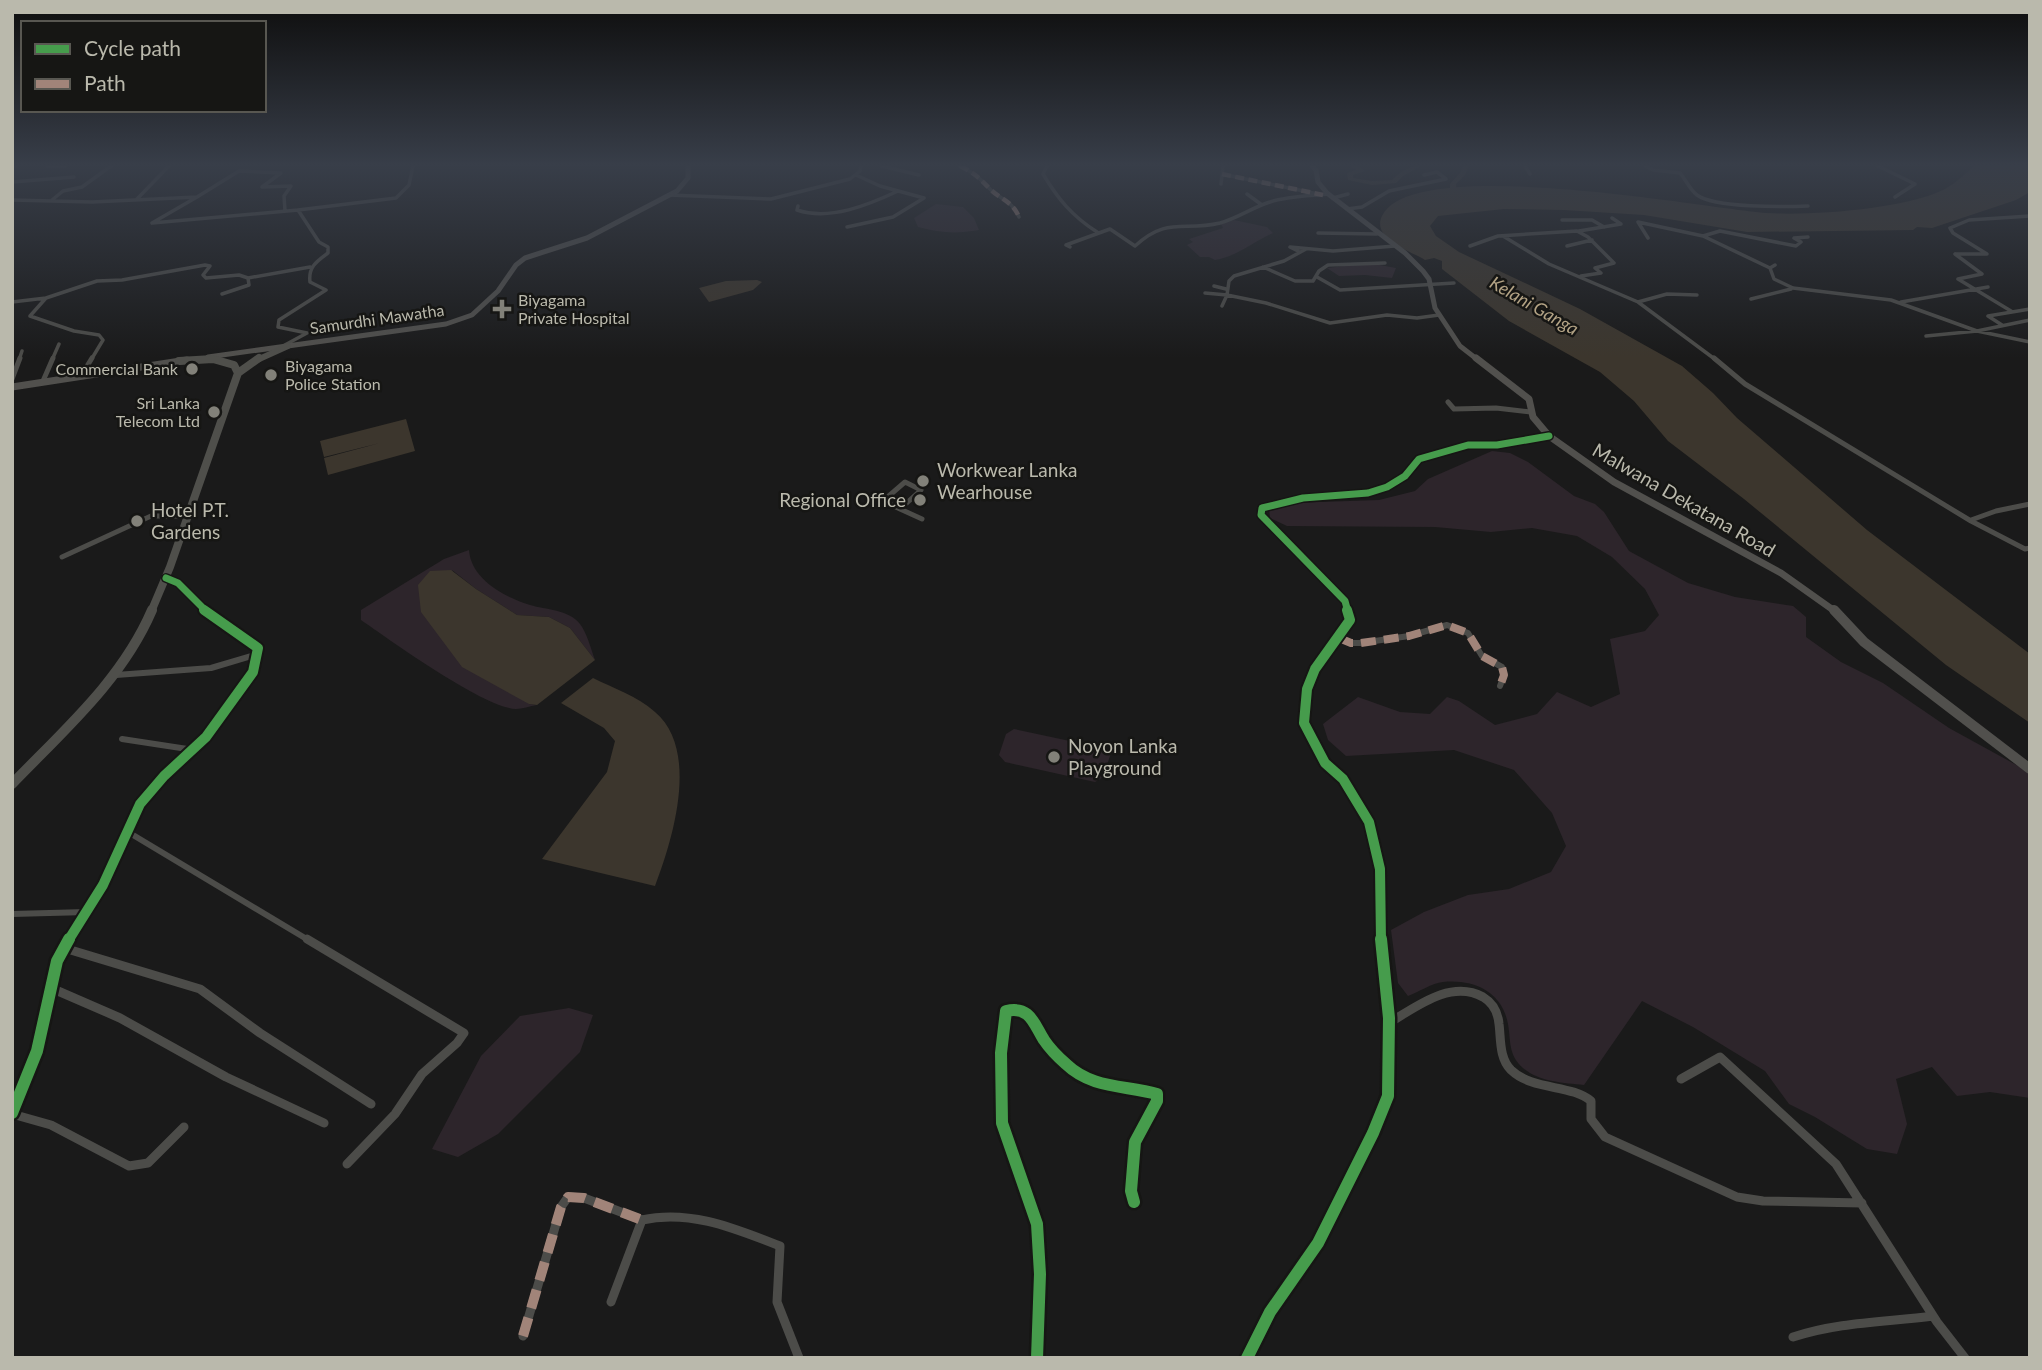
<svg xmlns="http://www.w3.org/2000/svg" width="2042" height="1370" font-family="Lato,sans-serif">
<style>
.green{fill:#2d252b}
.water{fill:#3c362d}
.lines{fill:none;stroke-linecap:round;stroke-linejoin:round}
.river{fill:#3c362d;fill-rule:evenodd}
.minor-far3{stroke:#4c4c49;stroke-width:3.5}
.minor-far2{stroke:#4c4c49;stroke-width:5}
.minor-far1{stroke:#4c4c49;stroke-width:6}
.minor{stroke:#4c4c49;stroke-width:9}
.secondary-far2{stroke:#51504d;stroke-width:5}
.secondary-far1{stroke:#51504d;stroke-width:7}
.secondary{stroke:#51504d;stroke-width:10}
.primary-far2{stroke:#4f4f4b;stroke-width:6}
.primary-far1{stroke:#4f4f4b;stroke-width:8}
.primary{stroke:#4f4f4b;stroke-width:10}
.quiet-far2{stroke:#a18479;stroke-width:4.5;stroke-dasharray:9 4.5;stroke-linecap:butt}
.quiet-far1{stroke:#a18479;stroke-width:8;stroke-dasharray:15 8;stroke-linecap:butt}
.quiet{stroke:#a18479;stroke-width:10;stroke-dasharray:19 10;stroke-linecap:butt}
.cycleway-far2-casing{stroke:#161614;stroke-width:10}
.cycleway-far1-casing{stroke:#161614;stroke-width:14}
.cycleway-casing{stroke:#161614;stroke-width:17}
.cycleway-far2{stroke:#469c4c;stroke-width:7}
.cycleway-far1{stroke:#469c4c;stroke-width:10}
.cycleway{stroke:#469c4c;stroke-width:12}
.poi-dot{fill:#828179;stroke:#161614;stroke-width:2.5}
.labels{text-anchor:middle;stroke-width:5;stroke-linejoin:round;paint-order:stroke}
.far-poi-label{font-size:16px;fill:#bab9ac;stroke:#161614;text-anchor:start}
.far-street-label{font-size:16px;fill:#bab9ac;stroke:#161614}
.far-water-label{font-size:18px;font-style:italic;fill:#b3a385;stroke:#161614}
.poi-label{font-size:19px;fill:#bab9ac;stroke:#161614;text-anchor:start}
.street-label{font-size:19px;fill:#bab9ac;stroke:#161614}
</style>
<rect width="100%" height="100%" fill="#1a1a1a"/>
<path class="green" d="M936,204L963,207L974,218L979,230C957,234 939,233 918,227L914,218Z
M1234,220L1267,227L1273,233C1252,242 1238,256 1215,260L1209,257H1200L1187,245L1193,242L1189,239L1223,228L1221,224Z
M1369,263L1396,268L1392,278L1365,275L1339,276L1327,268Z
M1492,451L1510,453L1528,462L1574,496L1595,504L1604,512L1629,551L1688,583L1735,597L1793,606L1806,617V637L1841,662L1883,683L1949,728L2020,767L2030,775V1098L1990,1092L1957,1096L1932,1067L1896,1079L1907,1124L1897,1154L1867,1149L1815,1117L1789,1104L1765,1071L1693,1027L1642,1001L1584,1085C1564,1083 1539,1082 1523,1068C1508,1055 1511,1041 1508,1024C1502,991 1473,979 1443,982C1432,983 1419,992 1408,996L1398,983L1391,930L1424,912L1468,895L1509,889L1551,872L1566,846L1552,813L1514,770L1454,750L1346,756L1328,740L1323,724L1358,697L1400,712L1430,714L1447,697L1459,701L1495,725L1537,714L1557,692L1591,707L1620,694L1610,639L1645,631L1659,615L1645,589L1612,557L1577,536L1532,528L1491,532L1435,527L1287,526L1270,518L1269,508L1290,503L1379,500L1415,491L1428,479Z
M469,550C471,579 504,597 530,605C546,610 568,609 580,624C587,633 591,649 595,660L570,628L549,617L517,615L476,589L452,570L529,704L537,705C530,706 522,709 516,709C484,708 390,640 361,620V610L444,559Z
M1014,729L1112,750L1103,777L1095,782L1005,762L999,755L1006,734Z
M569,1008L593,1015L580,1052L498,1134L458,1157L432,1149L481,1056L520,1016Z"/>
<path class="water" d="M1974,166H2030V192L2016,200L1932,228L1917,227L1913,230L1747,232L1644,215L1564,210L1504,209L1438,216L1430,226L1436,236L1459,252L1580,309L1682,366L1713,393L1737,418L1867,530L2030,654V723L1946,665L1744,499L1668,441L1634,401L1600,372L1509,321L1442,269V261L1434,258L1425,260C1411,251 1371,239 1382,216C1412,153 1704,208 1766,213C1810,216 1907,209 1945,189C1956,183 1965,174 1974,166Z
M726,281L757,280L762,282L753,290L709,302L699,288Z
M406,419L415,451L328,475L324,458L380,443L324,457L320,441Z
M451,570L476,589L517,615L549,617L570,628L595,660L537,705L529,704L462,667L421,612L418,585L430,571Z
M593,678C613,688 637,696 655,712C700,750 673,839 655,886L542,859L607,772L615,741L604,728L561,703Z"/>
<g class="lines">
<path class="river" d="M1350,166H1358L1365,171L1353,175V178L1372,181L1392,180C1400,172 1410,165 1421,166L1403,176L1396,183L1372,185L1348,180L1347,173L1356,170Z
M1463,166H1469L1465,175L1456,184L1457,199L1450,201V184L1460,173Z"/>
<path class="minor-far3" d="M47,166H65
M882,166L919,175
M960,166C976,174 979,178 991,190C1002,200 1013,202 1019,217
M1047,166L1043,174C1058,199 1072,216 1097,232
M1525,166L1530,174
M1645,166L1653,170L1680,173C1686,180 1690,190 1697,195C1715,208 1785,207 1808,206
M1878,166L1915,184L1895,197
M12,167L16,166
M1222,174L1318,194
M12,182L74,177
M1221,184L1223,166
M1247,194L1262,205
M669,195L771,199L850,179L860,171L861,166
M197,197L239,171L281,173L262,187L291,186L284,196L285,211
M1333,198L1348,194
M12,200L92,202L197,197L152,223L298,210
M52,200L63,191L82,187L111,166
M136,200L169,166
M798,206L797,210C830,221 868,205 898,191
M1347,209L1362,207L1389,191L1446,179L1437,172L1424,175
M1562,220H1592L1604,227
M847,227L893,217L924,198L880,186L856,175
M1579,231L1621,224L1612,218
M1318,233L1377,234
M1503,236L1549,264L1638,302L1667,294L1697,295
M1703,236L1720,231L1796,246L1801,242L1794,238L1808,237
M1648,238L1638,222L1703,236L1770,268
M1470,246L1498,236L1577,231L1588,237L1614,263L1595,268L1601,273L1581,276
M1567,246L1592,240
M1070,247L1066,245L1110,229L1135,246C1168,216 1183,232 1220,223C1238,218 1253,207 1270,202C1288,196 1310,196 1329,194
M1306,249L1284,261L1234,276L1229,281L1227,295L1266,303L1330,323L1387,315L1417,318L1439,315
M1298,251L1290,247L1333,251L1395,246
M1955,254H1987L1953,233L1950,228L1969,220L2030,216
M1955,254L1982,274L1958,279
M1775,265L1770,268L1774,279L1793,288L1891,300L1977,331L2030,342
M1263,267L1295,281H1313L1319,271L1328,265L1385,263
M1317,277L1340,290L1454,283
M1958,279L2011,311
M1214,286L1226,289
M1205,293L1227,295L1222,306
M222,294L249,285L248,278
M1751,299L1791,289
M12,302L46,298
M1638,302L1716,360
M1901,302L1988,287
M2002,325L1988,316L2030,309
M1926,336L1977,331L2030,320
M283,346L307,333L278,327L279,320L326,290L310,282C308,267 317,261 328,253V247L319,242L298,210L396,198L409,185L413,166
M19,360L22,351
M52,360L59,344
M91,360L103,340L99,335L74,331L30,316L46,298L97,281L122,280L205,265L210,266L203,275L206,278L239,275L248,278L310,267"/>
<path class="minor-far2" d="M1714,358L1745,384L1971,521L2025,549L2030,548
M81,376L92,358
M12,379L20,358
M43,381L53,358
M1448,402L1454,409L1496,408L1531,412
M905,482L921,490L900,509L883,501Z
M900,509L922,519
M1971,520L1996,511L2030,504
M62,557L151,516H188
M166,578L178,583L207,612
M1348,612L1345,601L1261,515L1262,508L1303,498L1368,493L1387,487L1405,476L1419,459L1468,445H1497L1549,436"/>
<path class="minor-far1" d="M1347,610L1350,620L1315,669L1307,689L1304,723L1325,763L1343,779L1369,822L1380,869L1381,941
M1339,638L1351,643H1361L1409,636L1447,625L1468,633L1482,656L1502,667L1504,675L1500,686
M116,675L211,668L258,654
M122,739L194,750
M128,832L310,941
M12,914L87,912
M68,941L103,885L140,804L164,776L206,737L253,672L258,648L204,610"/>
<path class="minor" d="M307,939L464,1033L457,1043L422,1074L395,1114L347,1164
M64,948L200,989L260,1033L371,1104
M51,988L120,1018L226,1077L324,1123
M1389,1023C1416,1007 1451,979 1483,997C1493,1003 1498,1013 1499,1024C1501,1039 1499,1058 1511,1070C1533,1091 1571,1084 1591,1101V1119L1605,1137L1737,1197L1763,1201L1862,1203
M1681,1079L1720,1057L1836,1164L1937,1322L1965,1358
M12,1113L37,1051L57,961L69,939
M12,1114L51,1125L129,1166L148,1163L184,1127
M611,1302L642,1220C690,1209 736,1229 780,1246L777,1302L799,1358
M523,1336L561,1207L568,1197L584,1198L642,1220
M1793,1337C1838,1322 1886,1322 1933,1316
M1037,1358L1040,1274L1037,1224L1002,1123L1001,1053L1006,1011C1030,1006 1033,1022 1044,1040C1050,1049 1058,1057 1066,1064C1092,1089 1125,1085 1157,1094V1101L1135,1142L1131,1191L1134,1202
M1247,1358L1270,1312L1318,1243L1373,1133L1388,1096L1389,1018L1381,939"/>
<path class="secondary-far2" d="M1312,166L1316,170L1318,182L1327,193L1405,253L1423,271L1429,279L1435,308L1460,346L1478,360
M208,357L446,324L472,315L498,291L516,265L525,258L587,238L677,191L688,178V166"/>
<path class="secondary-far1" d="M1476,358L1529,399L1533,417L1549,436L1614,482L1781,573L1836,612
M12,387L187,360"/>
<path class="secondary" d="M1834,610L1864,642L2030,769"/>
<path class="primary-far2" d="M201,360H216
M257,360L288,346"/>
<path class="primary-far1" d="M238,373L259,358
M151,612L170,567L238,373L234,365L213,359L179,361"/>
<path class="primary" d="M12,784C64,730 122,680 152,610"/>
<path class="quiet-far2" d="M960,166C976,174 979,178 991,190C1002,200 1013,202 1019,217
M1222,174L1323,195"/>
<path class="quiet-far1" d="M1339,638L1351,643H1361L1409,636L1447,625L1468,633L1482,656L1502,667L1504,675L1500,686"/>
<path class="quiet" d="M523,1336L561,1207L568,1197L584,1198L642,1220"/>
<g class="cycleway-far2-casing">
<path id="cycleway-far2" d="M166,578L178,583L207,612
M1348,612L1345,601L1261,515L1262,508L1303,498L1368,493L1387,487L1405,476L1419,459L1468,445H1497L1549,436"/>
</g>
<g class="cycleway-far1-casing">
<path id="cycleway-far1" d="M1347,610L1350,620L1315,669L1307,689L1304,723L1325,763L1343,779L1369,822L1380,869L1381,941
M68,941L103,885L140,804L164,776L206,737L253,672L258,648L204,610"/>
</g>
<g class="cycleway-casing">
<path id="cycleway" d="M12,1113L37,1051L57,961L69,939
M1037,1358L1040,1274L1037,1224L1002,1123L1001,1053L1006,1011C1030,1006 1033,1022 1044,1040C1050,1049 1058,1057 1066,1064C1092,1089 1125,1085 1157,1094V1101L1135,1142L1131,1191L1134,1202
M1247,1358L1270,1312L1318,1243L1373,1133L1388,1096L1389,1018L1381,939"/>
</g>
<use href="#cycleway-far2" class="cycleway-far2"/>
<use href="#cycleway-far1" class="cycleway-far1"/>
<use href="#cycleway" class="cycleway"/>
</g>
<linearGradient id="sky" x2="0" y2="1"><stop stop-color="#0e0e0e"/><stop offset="0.46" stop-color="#383e49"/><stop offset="1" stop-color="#383e49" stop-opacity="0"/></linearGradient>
<rect width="2042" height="358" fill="url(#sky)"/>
<g class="poi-dot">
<path d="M498.5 298.5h7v7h7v7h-7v7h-7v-7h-7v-7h7z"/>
<circle cx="192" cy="369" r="7"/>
<circle cx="271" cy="375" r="7"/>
<circle cx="214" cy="412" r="7"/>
<circle cx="923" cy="481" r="7"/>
<circle cx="920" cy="500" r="7"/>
<circle cx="137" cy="521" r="7"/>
<circle cx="1054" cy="757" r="7"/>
</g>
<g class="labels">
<g class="far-poi-label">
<text x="518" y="306">Biyagama<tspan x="518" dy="18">Private Hospital</tspan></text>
<text x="285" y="372">Biyagama<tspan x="285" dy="18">Police Station</tspan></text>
<text x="178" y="375" text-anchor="end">Commercial Bank</text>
<text x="200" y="409" text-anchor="end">Sri Lanka<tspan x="200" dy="18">Telecom Ltd</tspan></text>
</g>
<g class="far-street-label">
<text transform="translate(377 319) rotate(-8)" y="6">Samurdhi Mawatha</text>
</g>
<g class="far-water-label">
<text transform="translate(1534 306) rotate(30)" y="6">Kelani Ganga</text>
</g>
<g class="poi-label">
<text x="937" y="477">Workwear Lanka<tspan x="937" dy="22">Wearhouse</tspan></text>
<text x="906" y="507" text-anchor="end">Regional Office</text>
<text x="151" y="517">Hotel P.T.<tspan x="151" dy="22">Gardens</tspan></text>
<text x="1068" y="753">Noyon Lanka<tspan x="1068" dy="22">Playground</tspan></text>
</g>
<g class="street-label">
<text transform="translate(1684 500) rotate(30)" y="7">Malwana Dekatana Road</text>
</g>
</g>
<rect width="2042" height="1370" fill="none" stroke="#bab9ac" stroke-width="28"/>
<rect x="21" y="21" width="245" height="91" fill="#161614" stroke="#585751" stroke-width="2"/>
<rect x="35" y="44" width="35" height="10" fill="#469c4c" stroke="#585751" stroke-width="2"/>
<text x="84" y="56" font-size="21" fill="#bab9ac">Cycle path</text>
<rect x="35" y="79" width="35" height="10" fill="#a18479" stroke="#585751" stroke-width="2"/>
<text x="84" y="91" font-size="21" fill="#bab9ac">Path</text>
</svg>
